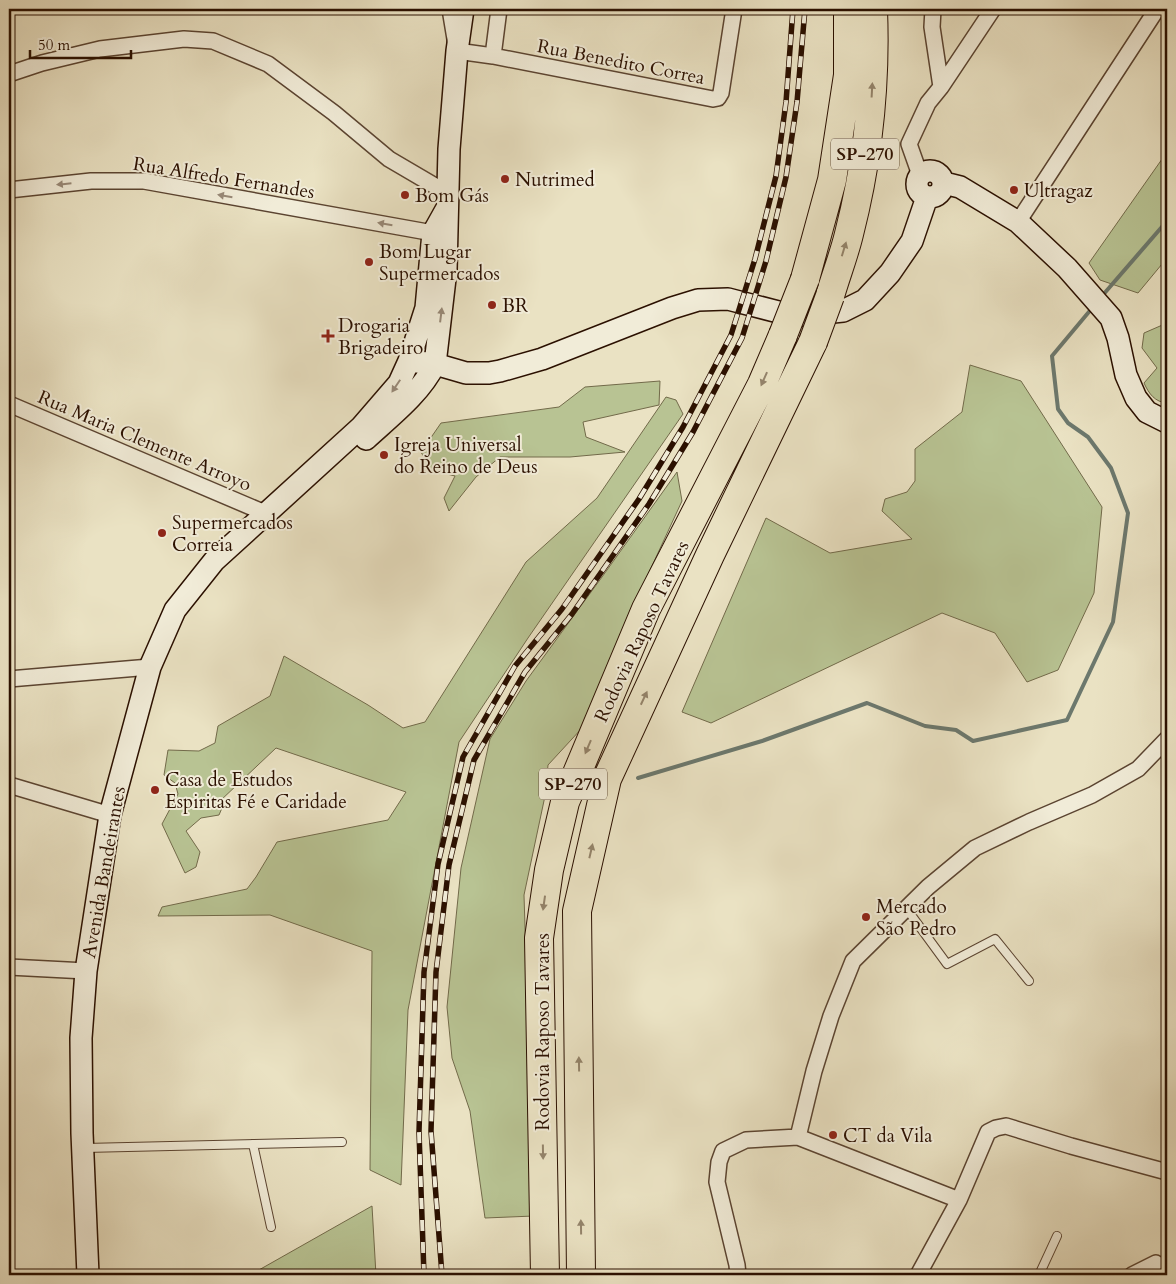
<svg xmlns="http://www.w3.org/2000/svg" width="1176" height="1284" font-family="Cardo,serif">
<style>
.green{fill:#b8c393;stroke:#726a4a}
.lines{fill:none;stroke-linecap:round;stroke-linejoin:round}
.stream{stroke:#6c786d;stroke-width:4}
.lane-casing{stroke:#5b4431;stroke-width:10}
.street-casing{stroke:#5b4431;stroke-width:18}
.secondary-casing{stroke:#2b1000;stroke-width:24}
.highway-casing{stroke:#2b1000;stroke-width:30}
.lane{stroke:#f1ecd8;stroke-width:8}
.street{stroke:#f1ecd8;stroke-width:15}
.secondary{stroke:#f1ecd8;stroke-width:21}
.highway{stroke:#eae2c3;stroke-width:28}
.rail-casing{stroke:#2b1000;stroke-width:5.5}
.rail{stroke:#f1ecd8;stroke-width:4;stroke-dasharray:11;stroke-linecap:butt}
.highway-bridge-casing{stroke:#2b1000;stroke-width:30;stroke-linecap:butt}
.highway-bridge{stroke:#eae2c3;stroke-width:28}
.oneway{fill:#94846b}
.oneway2{fill:#988977}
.poi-dot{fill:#8f2418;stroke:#f1ecd8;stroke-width:2}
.labels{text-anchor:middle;stroke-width:4;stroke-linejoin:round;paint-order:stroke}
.shield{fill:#f1ecd8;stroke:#665241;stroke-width:1}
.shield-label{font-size:18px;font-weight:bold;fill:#2b1000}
.street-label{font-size:19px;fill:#2b1000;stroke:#f1ecd8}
.poi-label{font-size:19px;fill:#2b1000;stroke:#f1ecd8;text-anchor:start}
</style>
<rect width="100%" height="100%" fill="#eae2c3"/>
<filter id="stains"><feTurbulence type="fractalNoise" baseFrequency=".004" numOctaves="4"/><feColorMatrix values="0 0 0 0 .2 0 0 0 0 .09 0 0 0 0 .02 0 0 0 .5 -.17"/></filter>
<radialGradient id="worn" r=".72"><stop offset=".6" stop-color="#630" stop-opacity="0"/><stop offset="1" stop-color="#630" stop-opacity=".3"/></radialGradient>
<path class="green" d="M1167,152V258L1138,293L1100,280L1089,263Z
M1167,323V403C1155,402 1149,394 1144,383L1157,368L1142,348L1144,333Z
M970,365L1021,381L1102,507L1094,593L1058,670L1027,682L995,633L942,613L711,723L682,712L766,518L830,553L912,539L882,511L885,499L907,492L915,481V449L962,412Z
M660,381L659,405L583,422L586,437L625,452L570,457H500L476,477L449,511L444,498L455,476L431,470L421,452L441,423L559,407L585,387Z
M666,397L676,400L683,414L528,638L459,742L408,1010L401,1185L370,1170L372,951L270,915L158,916L162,907L247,889L256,877L277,842L388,820L406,792L276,748L220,801L222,808L219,815L201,818L186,831L200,852L196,867L185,873L162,824L178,794L175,783L164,775L168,750L199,751L215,743L218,726L270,696L284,656L368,705L403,728L425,722L526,562L597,498Z
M677,472L682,501L621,633L583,727L548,765L545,796L524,895L534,1216L485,1218L470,1111L452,1058L447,1007L461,868L490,739L526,681L602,577Z
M372,1206L376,1275H250Z"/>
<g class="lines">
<path class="stream" d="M1102,296L1167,221
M638,778L762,741L867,703L925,726L956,730L973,741L1067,720L1113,622L1128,513L1111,468L1088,437L1068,423L1058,409L1052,356L1093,307"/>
<g class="lane-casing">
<path id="lane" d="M906,908L947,964L995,939L1029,981
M253,1144L271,1227
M85,1148L342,1142
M1039,1275L1057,1236"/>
</g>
<g class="street-casing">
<path id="street" d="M450,9L457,51L493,56L713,99L718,98L721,93L734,9
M933,9L932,27L941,87
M493,56L499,9
M9,74L42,63L100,49L184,39L213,41L268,64L334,113L389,159L447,193
M920,175L909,144L928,103L941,87L993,9
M9,190L91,181H144L433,233
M1018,222L1157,9
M9,404L265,513
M9,679L150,667
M9,785L110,815
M9,967L86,971
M798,1137L959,1200L918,1275
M959,1200L988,1132L996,1128L1006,1126L1071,1146L1167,1172
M738,1275L737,1265L717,1182L719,1162L723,1151L746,1140L798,1137L814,1071L831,1016L853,961L928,887L975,848L1029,822L1092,795L1138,769L1167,739
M1132,1275L1156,1263"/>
</g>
<g class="secondary-casing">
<path id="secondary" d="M917 184a13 13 0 1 1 26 0a13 13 0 1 1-26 0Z
M944,183L960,187L1018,222L1067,268L1111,318L1118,338L1126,375L1136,398L1147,412L1167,422
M409,361L435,364L466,373H489L500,371L542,359L672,308L698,300L728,299L794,316L843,311L865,300L890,273L912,241L927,197
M366,439C391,416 420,394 435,364L446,270L449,149L457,51L463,9
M88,1275L82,1133L81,1038L86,971L110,815L150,667L175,610L214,561L361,427L399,383L409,361L426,308L433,233L447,208"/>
</g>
<g class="highway-casing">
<path id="highway" d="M805,279L832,180L848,75V9
M830,296C836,275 844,255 849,234C868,160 876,84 873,9
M545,1275L539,938L549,870L565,802L646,609L762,384L783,335
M581,1275L577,911L607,779L710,555L813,342"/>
</g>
<use href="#lane" class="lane"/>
<use href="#street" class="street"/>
<use href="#secondary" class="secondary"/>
<use href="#highway" class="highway"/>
<g class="rail-casing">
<path id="rail" d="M424,1275L419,1132L424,972L438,864L463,757L515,666L562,609L639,499L683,427L731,335L755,259L776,176L786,102L793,9
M442,1275L431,1131L436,972L449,865L474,760L525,672L572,614L649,504L693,432L742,338L766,261L786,177L797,102L805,9"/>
</g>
<use href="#rail" class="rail"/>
<g class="highway-bridge-casing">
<path id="highway-bridge" d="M783,335L805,279
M813,342L830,296"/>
</g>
<use href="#highway-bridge" class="highway-bridge"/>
</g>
<defs><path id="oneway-solid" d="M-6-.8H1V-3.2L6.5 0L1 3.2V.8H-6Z" transform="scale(1.25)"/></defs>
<g class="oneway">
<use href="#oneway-solid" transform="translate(872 90) rotate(-87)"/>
<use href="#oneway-solid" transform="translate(844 249) rotate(-73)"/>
<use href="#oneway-solid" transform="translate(764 379) rotate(114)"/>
<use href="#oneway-solid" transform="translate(644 698) rotate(-65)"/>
<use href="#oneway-solid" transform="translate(588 747) rotate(113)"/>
<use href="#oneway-solid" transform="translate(591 851) rotate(-77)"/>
<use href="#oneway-solid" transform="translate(544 903) rotate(98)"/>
<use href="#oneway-solid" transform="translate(579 1064) rotate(-91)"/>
<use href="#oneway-solid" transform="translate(543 1152) rotate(89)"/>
<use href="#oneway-solid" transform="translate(581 1227) rotate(-91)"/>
</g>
<g class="oneway2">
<use href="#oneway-solid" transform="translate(64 184) rotate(174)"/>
<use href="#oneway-solid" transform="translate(225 196) rotate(-170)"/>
<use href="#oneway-solid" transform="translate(385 224) rotate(-170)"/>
<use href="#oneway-solid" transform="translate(441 315) rotate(-83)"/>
<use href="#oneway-solid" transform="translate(396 386) rotate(124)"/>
</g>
<g class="poi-dot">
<circle cx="505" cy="179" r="5"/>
<circle cx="1014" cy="190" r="5"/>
<circle cx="405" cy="195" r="5"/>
<circle cx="369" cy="262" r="5"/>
<circle cx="492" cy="305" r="5"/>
<path d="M325.5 328.5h5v5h5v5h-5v5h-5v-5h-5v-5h5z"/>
<circle cx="384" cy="455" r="5"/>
<circle cx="162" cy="533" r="5"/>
<circle cx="155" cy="790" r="5"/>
<circle cx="866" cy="917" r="5"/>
<circle cx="833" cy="1135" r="5"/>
</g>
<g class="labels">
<g class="shield">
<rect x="831" y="138.5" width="68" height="31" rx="4"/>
<rect x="539" y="768.5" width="68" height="31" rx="4"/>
</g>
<g class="shield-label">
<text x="865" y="160">SP-270</text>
<text x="573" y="790">SP-270</text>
</g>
<g class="street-label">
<text transform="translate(621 61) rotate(11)" y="7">Rua Benedito Correa</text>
<text transform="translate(224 177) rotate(9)" y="7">Rua Alfredo Fernandes</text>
<text transform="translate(145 440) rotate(23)" y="7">Rua Maria Clemente Arroyo</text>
<text transform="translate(641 631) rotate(-65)" y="7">Rodovia Raposo Tavares</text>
<text transform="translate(103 872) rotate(-80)" y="7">Avenida Bandeirantes</text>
<text transform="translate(542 1032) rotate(-90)" y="7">Rodovia Raposo Tavares</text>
</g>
<g class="poi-label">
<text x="515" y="186">Nutrimed</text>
<text x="1024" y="197">Ultragaz</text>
<text x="415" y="202">Bom Gás</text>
<text x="379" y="258">Bom Lugar<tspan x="379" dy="22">Supermercados</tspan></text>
<text x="502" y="312">BR</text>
<text x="338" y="332">Drogaria<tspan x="338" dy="22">Brigadeiro</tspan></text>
<text x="394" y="451">Igreja Universal<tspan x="394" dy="22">do Reino de Deus</tspan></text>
<text x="172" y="529">Supermercados<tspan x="172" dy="22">Correia</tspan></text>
<text x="165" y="786">Casa de Estudos<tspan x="165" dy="22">Espiritas Fé e Caridade</tspan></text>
<text x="876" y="913">Mercado<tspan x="876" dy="22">São Pedro</tspan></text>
<text x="843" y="1142">CT da Vila</text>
</g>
</g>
<rect width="1176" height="1284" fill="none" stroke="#eae2c3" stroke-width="30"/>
<rect x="10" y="10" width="1156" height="1264" fill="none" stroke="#2b1000" stroke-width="2.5"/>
<rect x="15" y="15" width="1146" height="1254" fill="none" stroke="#2b1000"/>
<path d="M30 50v8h101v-8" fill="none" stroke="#2b1000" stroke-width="2.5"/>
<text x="38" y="50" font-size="15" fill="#2b1000" stroke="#f1ecd8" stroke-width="4" paint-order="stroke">50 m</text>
<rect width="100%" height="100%" filter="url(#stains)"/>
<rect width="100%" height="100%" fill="url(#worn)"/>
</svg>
